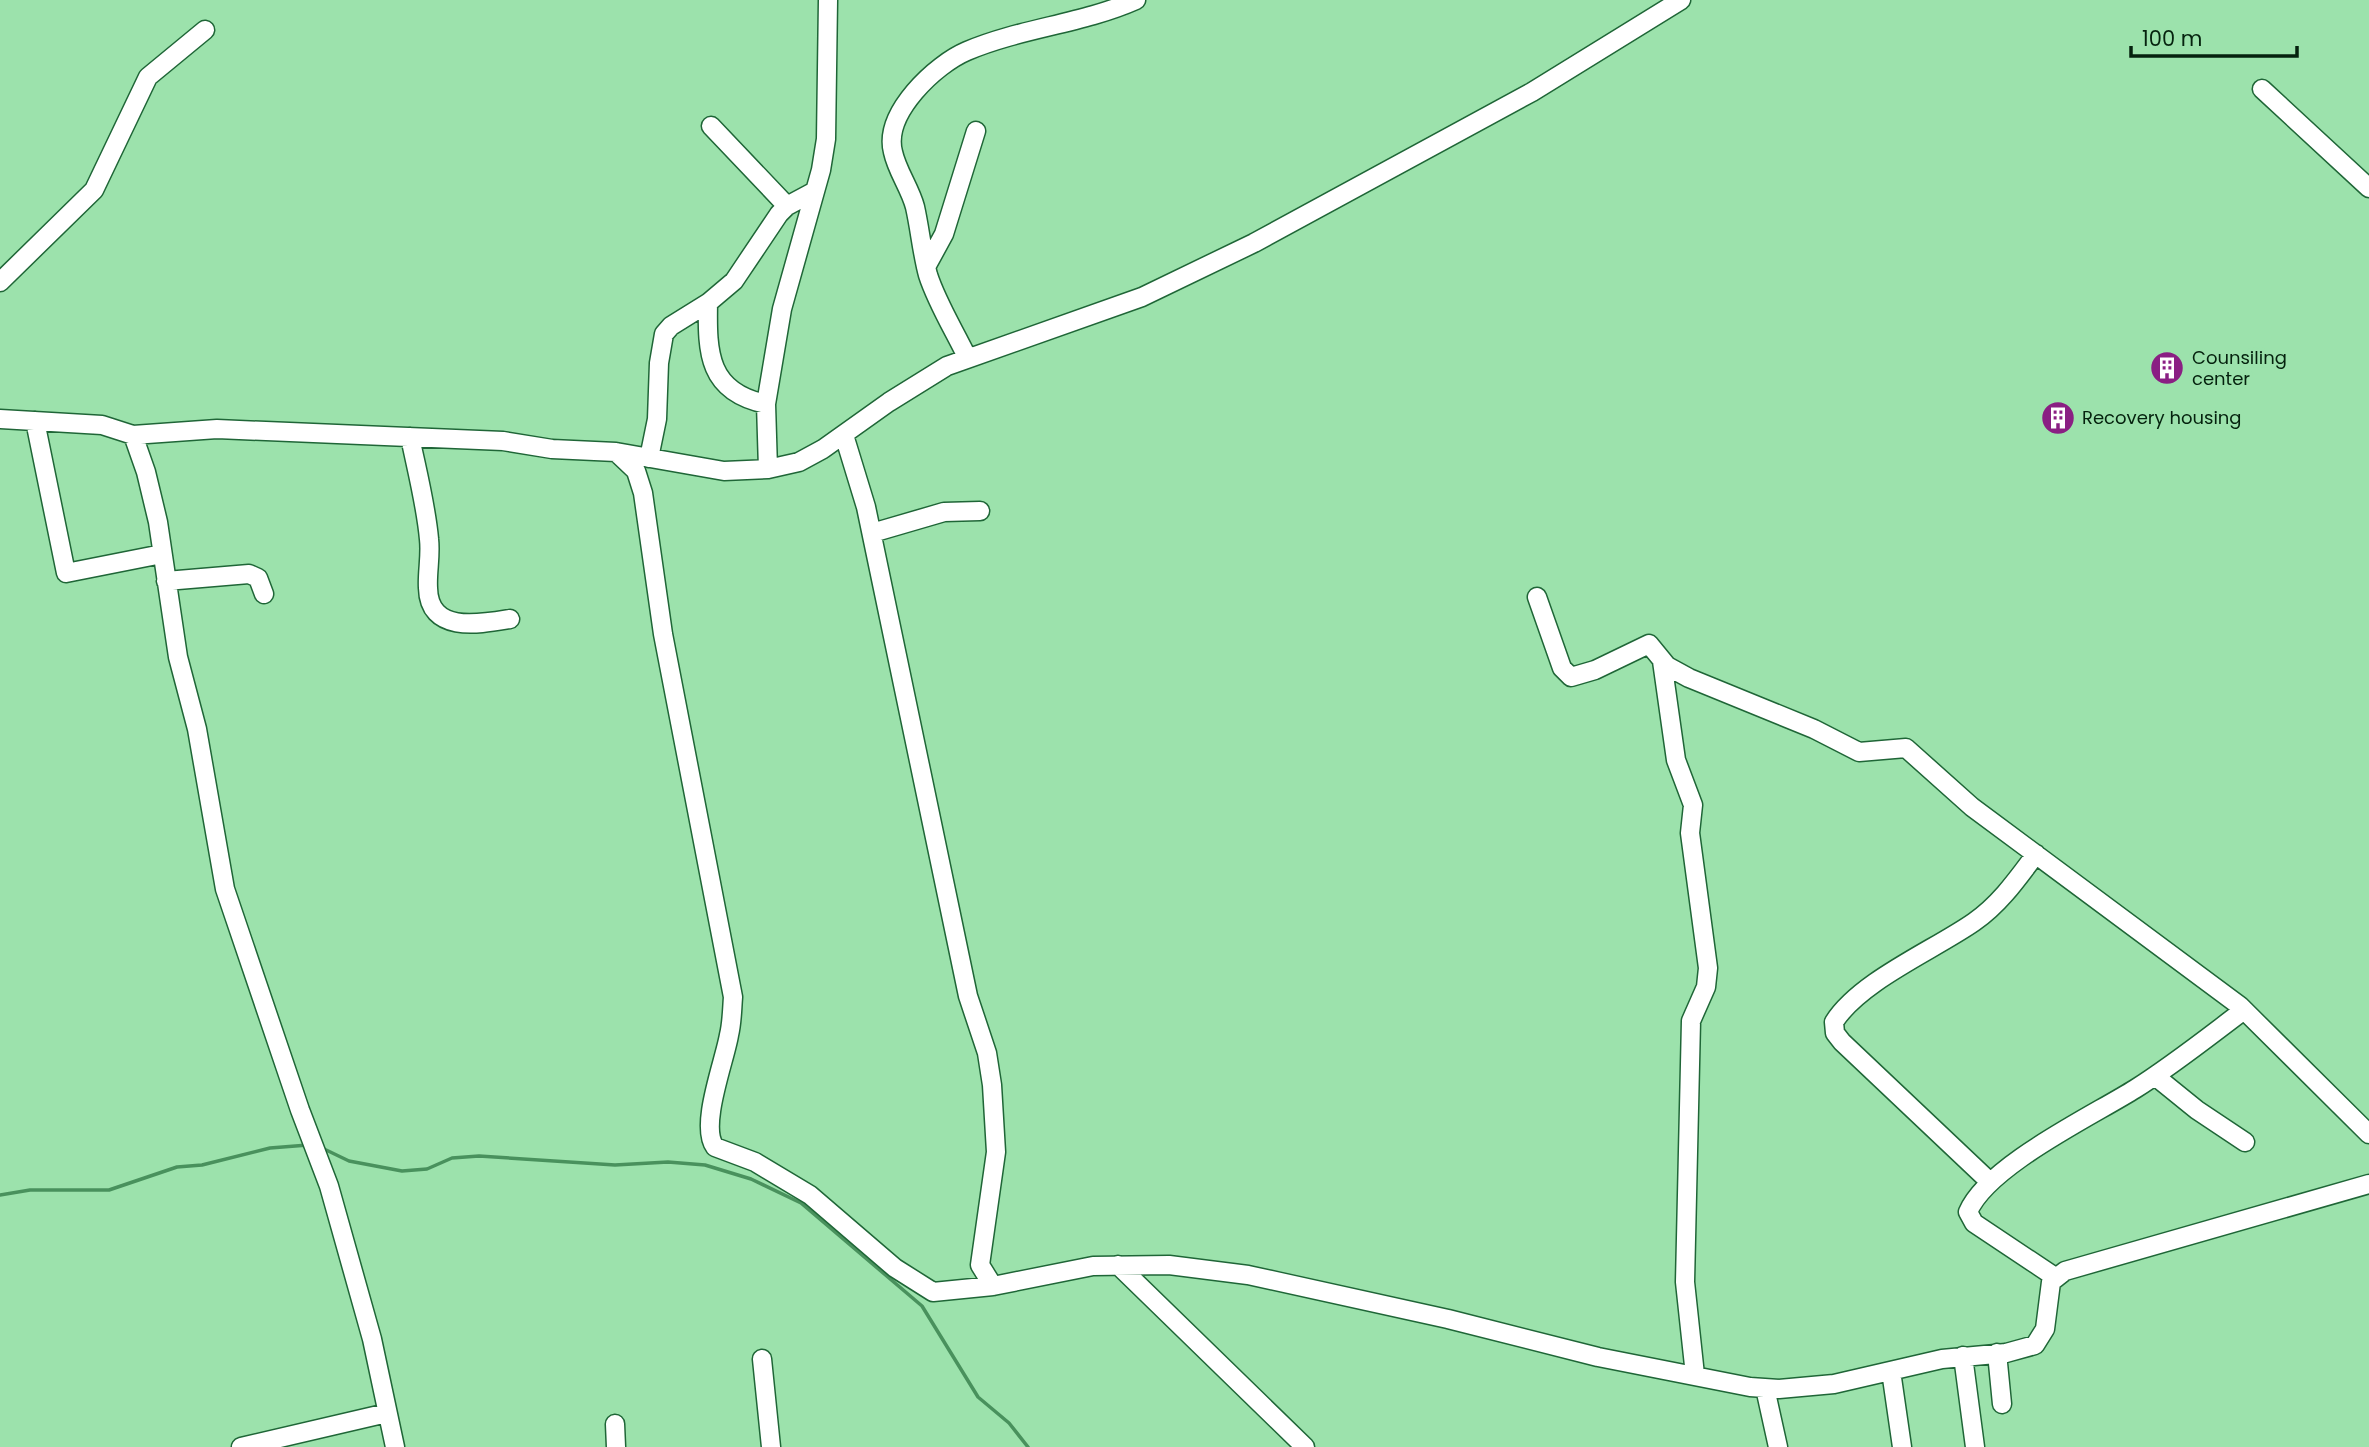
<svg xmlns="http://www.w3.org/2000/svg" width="2369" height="1447" font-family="Poppins,sans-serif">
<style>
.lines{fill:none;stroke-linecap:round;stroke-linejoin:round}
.stream{stroke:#49915d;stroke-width:3.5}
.minor-casing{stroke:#1f6637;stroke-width:21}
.minor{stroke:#fff;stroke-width:18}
.labels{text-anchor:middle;stroke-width:7;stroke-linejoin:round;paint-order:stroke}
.poi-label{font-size:18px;fill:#05220e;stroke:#9ce2ac;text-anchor:start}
</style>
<rect width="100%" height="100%" fill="#9ce2ac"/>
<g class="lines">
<path class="stream" d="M322,1148L349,1161L402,1171L427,1169L452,1158L479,1156L615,1165L668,1162L705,1165L751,1179L801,1203L922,1306L978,1397L1009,1423L1028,1447
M0,1195L30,1190H109L177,1167L202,1165L270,1148L308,1145"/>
<g class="minor-casing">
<path id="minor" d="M2262,89L2369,188
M711,126L787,206
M926,267L944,234L976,131
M0,282L94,190L148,77L205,30
M708,303C707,353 708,392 766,404
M967,357C954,330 937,303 928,275C922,253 920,229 915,207C910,188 897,171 893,152C883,113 936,64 967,51C1021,28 1082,24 1136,0
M0,419L102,425L133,435L217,429L503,441L552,449L616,452L724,471L768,469L799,462L823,449L889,402L947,366L1142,297L1254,243L1532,92L1681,0
M35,421L66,573L162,554
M133,435L146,472L158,522L178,657L197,729L225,889L300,1110L329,1186L372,1339L395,1447
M844,435L866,507L968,996L987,1053L992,1085L996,1152L980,1265L993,1286
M410,437C417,471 426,505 429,539C431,556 427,572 428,588C429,634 480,624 510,619
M616,452L636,471L643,493L663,634L733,997C732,1010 732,1023 729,1035C725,1060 699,1126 715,1147L755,1162L810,1195L895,1268L933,1292L993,1286L1093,1266L1169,1265L1248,1275L1448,1319L1598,1357L1750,1387L1779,1389L1834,1384L1942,1359L2006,1353L2035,1345L2045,1329L2051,1282L2065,1271L2369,1184
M649,458L657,419L659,363L664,334L671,326L708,303L734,281L779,214L787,206L815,191
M768,469L766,404L782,309L821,170L826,139L828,0
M872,533L944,512L980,511
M166,581L249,574L258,578L264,594
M1537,597L1562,668L1571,677L1595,670L1649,644L1667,666L1689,678L1814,729L1859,752L1906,748L1972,807L2240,1006L2369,1134
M1662,661L1676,760L1693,805L1690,833L1708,968L1706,987L1691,1021L1685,1282L1695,1375
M2155,1076L2197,1110L2245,1142
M1990,1182L1842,1042L1835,1033L1834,1022C1860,981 1934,950 1974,922C2000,904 2018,878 2036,854
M1118,1265L1305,1447
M2055,1277L1974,1223L1968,1212C1987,1166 2092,1116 2135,1089C2173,1065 2208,1037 2244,1010
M1997,1353L2002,1404
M1963,1356L1975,1447
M762,1359L771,1447
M1891,1371L1902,1447
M1765,1388L1778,1447
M615,1424L616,1447
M241,1447L387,1413"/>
</g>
<use href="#minor" class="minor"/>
</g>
<defs>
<g id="building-disc" transform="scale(1.75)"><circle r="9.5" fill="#8a1f83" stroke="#9ce2ac"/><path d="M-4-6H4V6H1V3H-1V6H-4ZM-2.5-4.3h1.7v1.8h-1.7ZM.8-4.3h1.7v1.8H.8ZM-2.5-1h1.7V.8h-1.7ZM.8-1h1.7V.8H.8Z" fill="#fff"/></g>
</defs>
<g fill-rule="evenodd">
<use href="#building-disc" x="2167" y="368"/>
<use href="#building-disc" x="2058" y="418"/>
</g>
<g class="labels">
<g class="poi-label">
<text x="2192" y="364">Counsiling<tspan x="2192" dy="21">center</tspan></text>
<text x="2082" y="424">Recovery housing</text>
</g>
</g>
<path d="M2131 46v10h166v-10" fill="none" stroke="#05220e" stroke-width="3.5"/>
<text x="2142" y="46" font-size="21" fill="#05220e" stroke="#9ce2ac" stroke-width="5" paint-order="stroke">100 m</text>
</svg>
